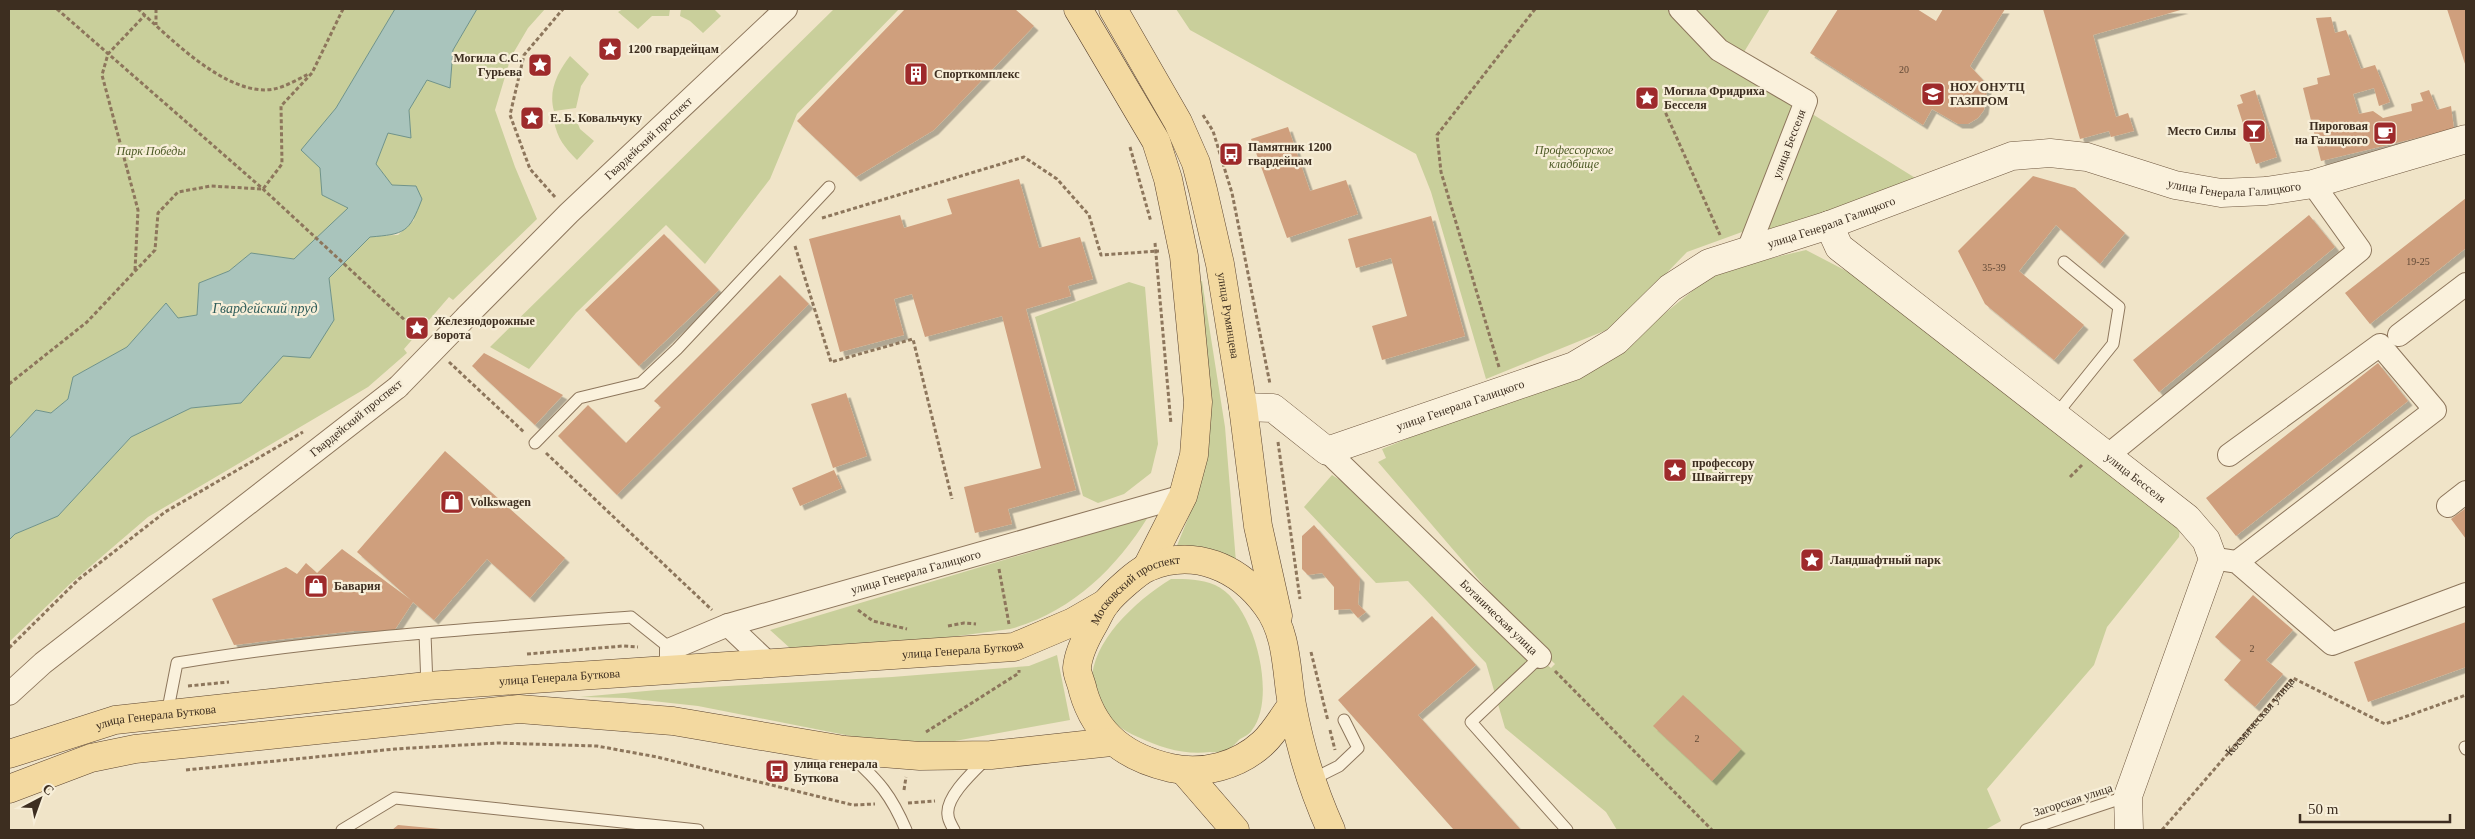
<svg xmlns="http://www.w3.org/2000/svg" width="2475" height="839" font-family="Georgia,serif">
<style>
.green{fill:#c9cf9b}
.water{fill:#a9c4bc;stroke:#6f938a}
.building{fill:#cf9f7d;filter:url(#shadow)}
.lines{fill:none;stroke-linecap:round;stroke-linejoin:round}
.lane-casing{stroke:#8d765c;stroke-width:13}
.street-casing{stroke:#8d765c;stroke-width:24}
.secondary-casing{stroke:#6f573f;stroke-width:29}
.primary-casing{stroke:#5b4430;stroke-width:29}
.path{stroke:#8d765c;stroke-width:3;stroke-dasharray:4 2.5;stroke-linecap:butt}
.lane{stroke:#faf1dc;stroke-width:11}
.street{stroke:#faf1dc;stroke-width:22}
.secondary{stroke:#faf1dc;stroke-width:28}
.primary{stroke:#f3d9a0;stroke-width:28}
.street-bridge-casing{stroke:#8d765c;stroke-width:24;stroke-linecap:butt}
.street-bridge{stroke:#faf1dc;stroke-width:22}
.labels{text-anchor:middle;stroke-width:4.5;stroke-linejoin:round;paint-order:stroke}
.number-label{font-size:10px;fill:#624a37}
.poi-label{font-size:12px;font-weight:bold;fill:#3d2e20;stroke:#f7eed8;text-anchor:start}
.street-label{font-size:12px;fill:#3d2e20;stroke:#f7eed8}
.park-label{font-size:12px;font-style:italic;fill:#4d5a26;stroke:#f7eed8}
.water-label{font-size:14px;font-style:italic;fill:#2f5d5a;stroke:#f7eed8}
</style>
<defs>
<filter id="shadow"><feDropShadow dx="4.5" dy="4.5" stdDeviation="0" flood-color="#0004"/></filter>
</defs>
<rect width="100%" height="100%" fill="#f0e4c8"/>
<path class="green" d="M9,9H395L336,108L302,150L320,168L323,195L349,208L294,259L251,253L229,271L199,283L197,315L178,318L166,304L127,347L73,377L68,399L51,413L36,410L9,439Z
M477,9H545L528,28L511,57L495,110L515,167L537,219L453,300L449,297L404,349L407,353L368,387L148,517L71,583L9,642V540L15,534L58,516L131,437L191,408L241,403L283,356L334,320L329,278L370,236L398,235L414,220L416,186L392,185L376,164L388,133L411,137L409,110L427,80L450,88L453,50Z
M623,9H670L669,16H652L638,29L618,12Z
M681,9H714L721,16L703,33L690,21L680,16Z
M834,9H899L797,114L770,179L705,264L666,225L576,313L529,369L490,347Z
M1176,9H1770L1735,67L1795,104L1753,228L1687,252L1614,327L1486,379L1431,192L1416,154L1190,30Z
M570,56L589,74L581,86L576,108L554,111C548,90 558,72 570,56Z
M1809,112L1925,184L1760,237Z
M576,119L580,129L594,141L577,160C565,148 557,138 554,121Z
M1806,250L1854,275L2180,528L2179,537L2107,627L2094,665L1987,789L2001,821L1985,830H1617L1606,812L1505,728L1486,663L1408,581L1376,583L1304,507L1332,475L1375,502L1475,608L1551,668L1555,664L1535,645L1378,462L1386,458L1382,449L1530,389L1622,348L1717,271Z
M1198,280L1202,281L1225,427L1236,562L1176,548L1198,494Z
M1129,282L1145,287L1158,444L1151,473L1124,494L1098,503L1083,496L1035,317Z
M1148,517C1116,569 1070,613 1010,629L906,643L791,649L770,630Z
M1171,579C1186,579 1201,579 1215,585C1254,602 1278,697 1252,730C1250,734 1244,737 1240,739C1236,743 1231,749 1225,751C1221,753 1215,752 1210,752C1184,755 1161,748 1138,737C1045,694 1112,615 1171,579Z
M1057,655L1070,720L955,741L910,742L866,739L698,706L625,698L580,697L657,690L892,677L1029,666Z"/>
<path class="water" d="M395,9H477L453,50L450,88L427,80L409,110L411,138L388,133L376,164L392,185L416,186L422,199C409,233 405,234 370,237L329,278L334,320L310,358L283,356L241,403L191,408L131,437L58,516L15,534L9,540V439L36,410L51,413L68,399L73,377L127,347L166,303L178,318L197,315L199,283L229,271L251,253L294,259L348,208L322,195L320,168L301,150L336,108Z"/>
<path class="building" d="M905,9H1015L1034,26L934,130L856,177L797,121Z
M1838,9H1917L1936,21L1943,9H2005L1970,66L1983,80L1987,89L1984,110L1978,118L1968,124H1958L1932,109L1923,125L1810,53Z
M2043,9H2184L2093,35L2116,117L2128,113L2134,131L2111,137L2109,131L2080,139Z
M2447,9H2466V67Z
M2331,17L2335,33L2346,30L2361,69L2375,65L2390,102L2379,106L2374,88L2353,94L2359,114L2373,111L2383,118L2412,111L2411,104L2423,101L2420,93L2429,90L2437,110L2451,106L2454,129L2321,161L2303,88L2318,84L2317,78L2330,75L2316,18Z
M2255,90L2277,157L2256,164L2237,105L2243,103L2240,95Z
M1288,127L1310,191L1346,180L1358,214L1287,238L1251,139Z
M2033,176L2075,188L2125,233L2100,264L2056,225L2019,271L2084,325L2054,360L1985,304L1958,251Z
M1019,179L1039,248L1080,237L1093,279L1068,286L1071,296L1026,309L1076,490L1008,509L1012,524L975,533L964,487L1041,468L1002,316L925,337L912,294L894,299L904,335L840,352L809,239L900,215L904,228L952,214L947,199Z
M2466,198V248L2370,324L2345,293Z
M2309,215L2335,247L2159,392L2133,360Z
M1431,216L1465,336L1382,360L1372,326L1407,316L1391,258L1356,268L1348,239Z
M664,234L719,290L639,366L585,310Z
M780,275L809,304L617,495L558,436L588,405L626,443L661,407L654,401Z
M484,353L563,395L535,425L472,366Z
M2378,363L2408,401L2236,536L2206,498Z
M846,393L867,456L833,468L811,404Z
M445,451L565,558L530,598L487,559L434,620L413,602L394,631H354L234,645L212,599L286,567L297,574L306,563L317,573L342,549L411,600L357,552Z
M834,470L842,488L800,506L792,488Z
M2466,508V539L2451,519Z
M1314,525L1360,578L1358,604L1366,612L1358,618L1350,609L1334,610V587L1322,573L1308,575L1302,569V536Z
M2253,595L2293,630L2266,660L2283,674L2255,707L2224,680L2241,660L2215,637Z
M1432,616L1476,665L1418,715L1521,830H1454L1338,700Z
M2466,622V667L2368,702L2354,662Z
M1683,695L1741,749L1712,781L1653,726Z
M398,825L441,829V830H392Z"/>
<g class="lines">
<g class="lane-casing">
<path id="lane" d="M2055,416L2113,344L2119,307L2064,262
M535,443L579,398L641,383L677,349L829,187
M425,634L427,686
M1540,657L1471,722L1567,830
M167,714L177,663C327,638 480,628 631,617L671,649
M2465,747L2466,749
M851,756C879,781 891,795 906,830
M1311,780L1339,766L1358,748L1344,720
M342,830L395,798L698,830
M954,830C952,826 948,820 948,815C945,797 974,771 986,759
M2026,830L2128,796"/>
</g>
<g class="street-casing">
<g id="street">
<path d="M1680,9L1719,50L1806,101L1748,250"/>
<path id="s2" d="M467,316L569,213L786,9"/>
<path d="M2399,335L2466,284"/>
<path id="s3" d="M1327,451L1540,657"/>
<path d="M2229,455L2380,345L2435,410L2237,562"/>
<path d="M2107,456L2360,250L2313,184"/>
<path d="M2448,506L2466,492"/>
<path d="M2224,560L2237,562L2332,644L2466,594"/>
<path d="M728,625L769,664"/>
<path id="s4" d="M671,670V649L728,625L1183,496"/>
<path d="M9,694L43,663L398,387"/>
</g>
</g>
<g class="secondary-casing">
<g id="secondary">
<path id="s5" d="M1829,225L1839,247L2187,518L2206,540L2213,559L2128,796L2129,830"/>
<path id="s6" d="M1243,407L1273,408L1327,451L1574,366L1616,341L1670,288L1709,263L1829,225L2012,156L2050,153L2087,157L2175,185L2221,193L2266,191L2313,184L2466,139"/>
</g>
</g>
<g class="primary-casing">
<g id="primary">
<path d="M1078,9L1156,141L1168,179L1184,256L1198,402L1194,455L1183,496L1147,567"/>
<path id="s7" d="M1113,9L1178,122L1196,163L1203,190L1220,264L1243,407L1258,526L1278,616"/>
<path id="s8" d="M1292,705C1283,717 1274,733 1263,743C1238,766 1203,775 1171,768C1127,758 1096,736 1083,691C1082,684 1077,675 1077,668C1078,653 1087,636 1094,624C1098,617 1101,609 1106,603C1113,594 1139,570 1149,567C1194,548 1239,567 1267,606C1288,634 1286,672 1292,705C1300,748 1313,790 1331,830"/>
<path id="s9" d="M9,754L115,720L427,686L1014,647L1073,622L1106,603"/>
<path d="M1184,771L1235,830"/>
<path d="M9,789L91,758L135,749L519,709L673,721L844,750L920,756L991,755L1111,742"/>
</g>
</g>
<g class="path">
<path d="M57,9L263,189L421,335"/>
<path d="M138,9C169,37 228,98 274,89C285,87 298,79 309,74"/>
<path d="M156,9V25"/>
<path d="M1663,107L1720,235"/>
<path d="M1203,115L1213,131L1232,193L1270,384"/>
<path d="M1130,147L1151,222"/>
<path d="M555,197L530,169L510,115L524,55L563,9"/>
<path d="M822,218L1024,157L1057,179L1089,215L1101,255L1159,251"/>
<path d="M1155,243L1171,424"/>
<path d="M795,246L831,362L913,339L952,499"/>
<path d="M135,270L138,210L102,75L108,54L145,15"/>
<path d="M449,362L525,433"/>
<path d="M1499,367L1441,172L1437,135L1535,9"/>
<path d="M9,384L87,322L155,250L158,213L178,192L211,186L263,189L282,164L281,106L312,73L343,9"/>
<path d="M1278,442L1300,599"/>
<path d="M546,453L712,610"/>
<path d="M2070,477L2082,465"/>
<path d="M999,569L1009,624"/>
<path d="M858,610L873,621L907,629"/>
<path d="M948,626L964,623L976,624"/>
<path d="M9,648L79,579L165,512L303,432"/>
<path d="M1311,652L1328,721"/>
<path d="M527,654L623,646L638,647"/>
<path d="M1555,671L1712,830"/>
<path d="M188,686L229,682"/>
<path d="M1330,730L1335,750"/>
<path d="M926,732L1019,673V670"/>
<path d="M186,770L395,749L497,743L597,746L657,757L853,805L875,804"/>
<path d="M904,790L906,777"/>
<path d="M908,803L935,801"/>
<path id="s1" d="M2162,830L2293,678L2385,724L2466,695"/>
</g>
<use href="#lane" class="lane"/>
<use href="#street" class="street"/>
<use href="#secondary" class="secondary"/>
<use href="#primary" class="primary"/>
<g class="street-bridge-casing">
<path id="street-bridge" d="M398,387L467,316"/>
</g>
<use href="#street-bridge" class="street-bridge"/>
</g>
<defs>
<g id="sight-square" transform="scale(1.25)"><rect x="-9" y="-9" width="18" height="18" rx="4" fill="#9e2a2b" stroke="#f7eed8"/><path d="M0-6L1.8-2.2L6-1.7L2.9 1.2L3.7 5.4L0 3.3L-3.7 5.4L-2.9 1.2L-6-1.7L-1.8-2.2Z" fill="#fff"/></g>
<g id="building-square" transform="scale(1.25)"><rect x="-9" y="-9" width="18" height="18" rx="4" fill="#9e2a2b" stroke="#f7eed8"/><path d="M-4-6H4V6H1V3H-1V6H-4ZM-2.5-4.3h1.7v1.8h-1.7ZM.8-4.3h1.7v1.8H.8ZM-2.5-1h1.7V.8h-1.7ZM.8-1h1.7V.8H.8Z" fill="#fff"/></g>
<g id="university-square" transform="scale(1.25)"><rect x="-9" y="-9" width="18" height="18" rx="4" fill="#9e2a2b" stroke="#f7eed8"/><path d="M0-5L7-2L0 1L-7-2ZM-4 1L0 2.5L4 1V4Q0 6-4 4Z" fill="#fff"/></g>
<g id="bar-square" transform="scale(1.25)"><rect x="-9" y="-9" width="18" height="18" rx="4" fill="#9e2a2b" stroke="#f7eed8"/><path d="M-6-5H6L.8 .8V4.5H3.5V6h-7V4.5H-.8V.8Z" fill="#fff"/></g>
<g id="cafe-square" transform="scale(1.25)"><rect x="-9" y="-9" width="18" height="18" rx="4" fill="#9e2a2b" stroke="#f7eed8"/><path d="M-5.5-4.5H6V0H3Q3 3.5 0 3.5H-2.5Q-5.5 3.5-5.5 0ZM3-3.2v2h1.7v-2ZM-6 4.5H4V6H-6Z" fill="#fff"/></g>
<g id="bus-square" transform="scale(1.25)"><rect x="-9" y="-9" width="18" height="18" rx="4" fill="#9e2a2b" stroke="#f7eed8"/><path d="M-5-6H5V4H4V6H2V4H-2V6H-4V4H-5ZM-3.5-4V0h7V-4ZM-3.5 1.2v1.5H-2V1.2ZM2 1.2v1.5H3.5V1.2Z" fill="#fff"/></g>
<g id="shop-square" transform="scale(1.25)"><rect x="-9" y="-9" width="18" height="18" rx="4" fill="#9e2a2b" stroke="#f7eed8"/><path d="M-5-2.5h2.3a2.7 3.5 0 0 1 5.4 0H5L5.5 6h-11ZM-1.5-2.5h3a1.5 2.3 0 0 0-3 0Z" fill="#fff"/></g>
</defs>
<g fill-rule="evenodd">
<use href="#sight-square" x="610" y="49"/>
<use href="#sight-square" x="540" y="65"/>
<use href="#building-square" x="916" y="74"/>
<use href="#university-square" x="1933" y="94"/>
<use href="#sight-square" x="1647" y="98"/>
<use href="#sight-square" x="532" y="118"/>
<use href="#bar-square" x="2254" y="131"/>
<use href="#cafe-square" x="2385" y="133"/>
<use href="#bus-square" x="1231" y="154"/>
<use href="#sight-square" x="417" y="328"/>
<use href="#sight-square" x="1675" y="470"/>
<use href="#shop-square" x="452" y="502"/>
<use href="#sight-square" x="1812" y="560"/>
<use href="#shop-square" x="316" y="586"/>
<use href="#bus-square" x="777" y="771"/>
</g>
<g class="labels">
<g class="number-label">
<text x="1904" y="73">20</text>
<text x="2418" y="265">19-25</text>
<text x="1994" y="271">35-39</text>
<text x="2252" y="652">2</text>
<text x="1697" y="742">2</text>
</g>
<g class="poi-label">
<text x="628" y="53">1200 гвардейцам</text>
<text x="522" y="62" text-anchor="end">Могила С.С.<tspan x="522" dy="14">Гурьева</tspan></text>
<text x="934" y="78">Спорткомплекс</text>
<text x="1950" y="91">НОУ ОНУТЦ<tspan x="1950" dy="14">ГАЗПРОМ</tspan></text>
<text x="1664" y="95">Могила Фридриха<tspan x="1664" dy="14">Бесселя</tspan></text>
<text x="550" y="122">Е. Б. Ковальчуку</text>
<text x="2368" y="130" text-anchor="end">Пироговая<tspan x="2368" dy="14">на Галицкого</tspan></text>
<text x="2236" y="135" text-anchor="end">Место Силы</text>
<text x="1248" y="151">Памятник 1200<tspan x="1248" dy="14">гвардейцам</tspan></text>
<text x="434" y="325">Железнодорожные<tspan x="434" dy="14">ворота</tspan></text>
<text x="1692" y="467">профессору<tspan x="1692" dy="14">Швайггеру</tspan></text>
<text x="470" y="506">Volkswagen</text>
<text x="1830" y="564">Ландшафтный парк</text>
<text x="334" y="590">Бавария</text>
<text x="794" y="768">улица генерала<tspan x="794" dy="14">Буткова</tspan></text>
</g>
<g class="street-label">
<text dy="4" stroke="none"><textPath href="#s2" startOffset="254">Гвардейский проспект</textPath></text>
<text transform="translate(1789 144) rotate(-69)" y="4">улица Бесселя</text>
<text dy="4" stroke="none"><textPath href="#s6" startOffset="1080">улица Генерала Галицкого</textPath></text>
<text dy="4" stroke="none"><textPath href="#s6" startOffset="660">улица Генерала Галицкого</textPath></text>
<text dy="4" stroke="none"><textPath href="#s7" startOffset="331">улица Румянцева</textPath></text>
<text dy="4" stroke="none"><textPath href="#s6" startOffset="240">улица Генерала Галицкого</textPath></text>
<text transform="translate(356 418) rotate(-39)" y="4">Гвардейский проспект</text>
<text dy="4" stroke="none"><textPath href="#s5" startOffset="400">улица Бесселя</textPath></text>
<text dy="4" stroke="none"><textPath href="#s4" startOffset="278">улица Генерала Галицкого</textPath></text>
<text dy="4" stroke="none"><textPath href="#s8" startOffset="398">Московский проспект</textPath></text>
<text dy="4" stroke="none"><textPath href="#s3" startOffset="239">Ботаническая улица</textPath></text>
<text dy="4" stroke="none"><textPath href="#s9" startOffset="962">улица Генерала Буткова</textPath></text>
<text dy="4" stroke="none"><textPath href="#s9" startOffset="558">улица Генерала Буткова</textPath></text>
<text dy="4" stroke="none"><textPath href="#s9" startOffset="152">улица Генерала Буткова</textPath></text>
<text dy="4" stroke="none"><textPath href="#s1" startOffset="150">Космическая улица</textPath></text>
<text transform="translate(2073 800) rotate(-18)" y="4">Загорская улица</text>
</g>
<g class="park-label">
<text x="1574" y="154">Профессорское<tspan x="1574" dy="14">кладбище</tspan></text>
<text x="151" y="155">Парк Победы</text>
</g>
<g class="water-label">
<text x="265" y="313">Гвардейский пруд</text>
</g>
</g>
<rect width="2475" height="839" fill="none" stroke="#3d2e20" stroke-width="20"/>
<g transform="translate(40 799) rotate(41)" stroke="#f7eed8" stroke-width="4" paint-order="stroke">
<path d="M0-4L9 19L0 12L-9 19Z" fill="#3d2e20"/>
<text y="-8" font-size="14" font-weight="bold" text-anchor="middle" fill="#3d2e20">С</text>
</g>
<path d="M2300 814v8h150v-8" fill="none" stroke="#3d2e20" stroke-width="2.5"/>
<text x="2308" y="814" font-size="15" fill="#3d2e20" stroke="#f7eed8" stroke-width="4" paint-order="stroke">50 m</text>
</svg>
